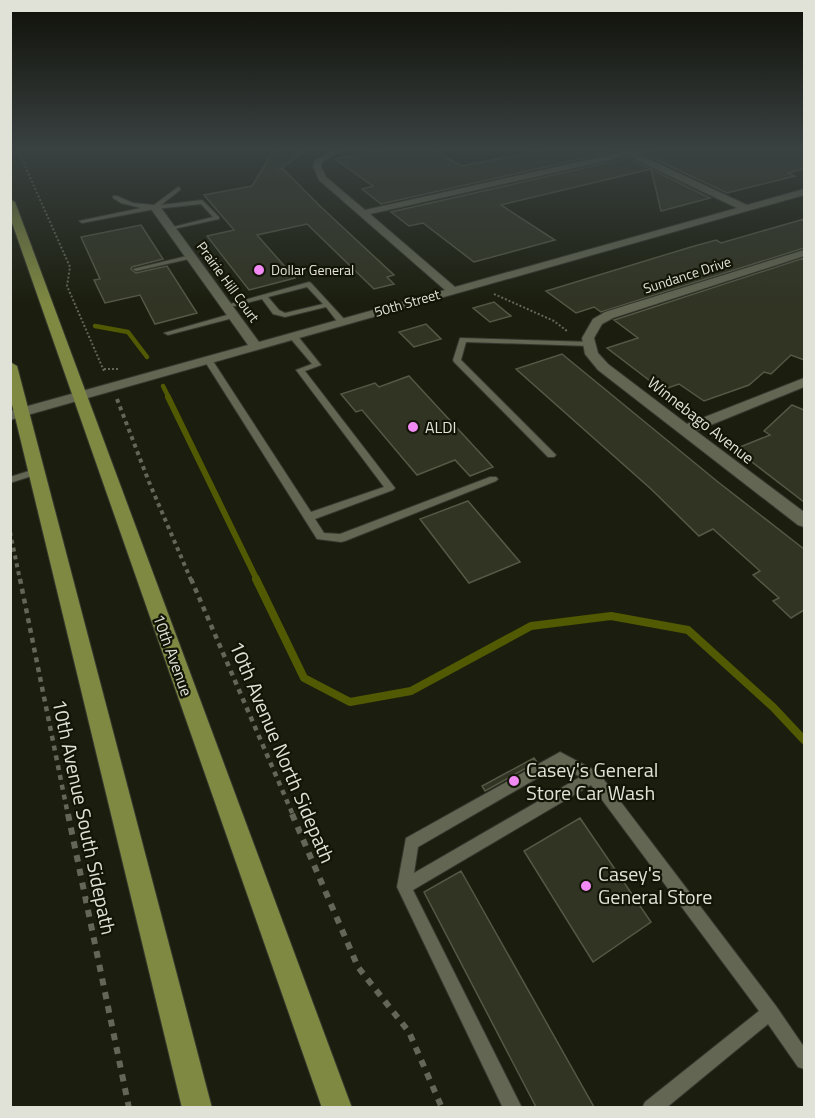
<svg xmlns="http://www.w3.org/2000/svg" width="815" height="1118" font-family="'Titillium Web',sans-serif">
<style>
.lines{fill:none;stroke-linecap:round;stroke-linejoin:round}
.stream-far2{stroke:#515903;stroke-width:4.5}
.stream-far1{stroke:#515903;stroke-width:6}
.stream{stroke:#515903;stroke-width:8}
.building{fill:#313423;stroke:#545845;stroke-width:1.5}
.service-casing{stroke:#36382f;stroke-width:2}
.minor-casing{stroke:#36382f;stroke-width:2}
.primary-casing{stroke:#36382f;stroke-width:2}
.path-far3{stroke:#646658;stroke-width:2;stroke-dasharray:2 2;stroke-linecap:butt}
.path-far2{stroke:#646658;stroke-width:4;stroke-dasharray:4 4;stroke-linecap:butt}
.path-far1{stroke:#646658;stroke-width:4.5;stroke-dasharray:5 5;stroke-linecap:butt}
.path{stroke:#646658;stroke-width:6;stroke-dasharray:7 7;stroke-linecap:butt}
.service{fill:#626653;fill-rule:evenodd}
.minor{fill:#626653;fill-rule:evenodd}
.primary{fill:#7f8942;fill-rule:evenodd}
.poi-dot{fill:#f18af4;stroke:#121506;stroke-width:2}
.labels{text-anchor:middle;stroke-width:4.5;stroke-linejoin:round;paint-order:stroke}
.far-poi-label{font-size:14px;fill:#e0e2d7;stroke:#121506;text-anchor:start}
.far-street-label{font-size:14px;fill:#e0e2d7;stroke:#121506}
.street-label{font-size:16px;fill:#e0e2d7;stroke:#121506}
.poi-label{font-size:16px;fill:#e0e2d7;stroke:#121506;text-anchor:start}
.near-street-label{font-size:20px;fill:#e0e2d7;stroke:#121506}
.near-poi-label{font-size:20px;fill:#e0e2d7;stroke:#121506;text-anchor:start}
</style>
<rect width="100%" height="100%" fill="#1b1e0e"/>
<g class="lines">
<path class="stream-far2" d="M95,326L128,332L147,357
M163,386L169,398"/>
<path class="stream-far1" d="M168,397L257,580"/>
<path class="stream" d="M256,579L304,678L350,702L411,691L531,626L611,616L688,630L773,707L804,740"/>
</g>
<path class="building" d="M275,148H310L280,169H283L321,207L394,275L387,277L394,284L374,289L307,224L257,235L295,278L249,290L207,236L234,230L204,195L252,186Z
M392,148H431L461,166L553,148H622L621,150L381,204L362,189L373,186L335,159Z
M658,148H804V169L788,173L795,176L727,193L644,154Z
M628,158L710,198L661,211L651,169L501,205L555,240L474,262L423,223L409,226L391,212Z
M804,219V248L601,312L594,307L576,313L546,291L691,247L716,240L721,243Z
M141,225L163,259L132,267L131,269L136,273L167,266L197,313L155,324L140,295L105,303L94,280L100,279L81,237Z
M804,258V360L791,355L771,374L764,372L749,385L704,401L679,384L662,390L607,348L638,338L614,320Z
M494,302L511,316L490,322L473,308Z
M426,324L441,339L414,347L399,332Z
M562,354L718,482L804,549V610L791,618L773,601L779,598L753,575L760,571L713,529L699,536L651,489L516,369Z
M409,376L493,467L470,476L455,460L417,475L362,410L356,412L341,394L375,383L379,387Z
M792,405L804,410V502L735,449L770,435L764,431Z
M468,501L520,562L469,583L420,519Z
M534,758L537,762L485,791L482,786Z
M580,818L651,922L593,962L524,851Z
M461,871L594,1107H536L424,892Z"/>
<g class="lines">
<g class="service-casing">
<path id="service" d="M178,187L180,188V190L161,205L202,200L219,217V219L169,230V228L213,217L201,204L155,209L82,223L79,221L141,208L121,203L113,198V196H117L133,203L154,205Z
M191,255L193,256V258L136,271L133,269Z
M309,282L311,283L345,320V324H339L326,307L285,317L273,314L262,299L227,308L223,306ZM307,287L323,304L285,313L279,310L268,297Z
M234,313L238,315L237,317L168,335L164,333Z
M290,334H296L321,365L305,371L395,488L393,490L315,519L324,533L340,534L490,477H496L498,479L496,481L345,541L341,542L317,539L204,360L205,358H211L311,512L384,487L296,370L312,364L290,338Z
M460,338L592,342L593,344L589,346L466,342L461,360L556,455L554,457H548L454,362L453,360Z
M38,468L41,469L43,471L41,473L10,483V477Z
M560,752L598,772L776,1006L804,1047V1069L798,1067L768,1024L666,1108H642L645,1102L759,1011L591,785L413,890L522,1108H503L397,887L406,838ZM560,765L580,777L414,873L418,847Z"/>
</g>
<g class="minor-casing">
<path id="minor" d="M337,148H347L323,161L321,166L326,177L365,210L622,152L625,148C635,151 646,147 656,148L638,154L747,205L804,189V195L10,420V411L248,345L151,209V205H159L259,342L445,290L319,180L313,166L315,160ZM628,156L737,208L455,287L370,214Z
M804,250V256L613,318L602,324L594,338L598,353L608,364L687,424L804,378V387L696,431L804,512V527L798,525L598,370L585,354L582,338L593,319L605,312Z"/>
</g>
<g class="primary-casing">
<path id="primary" d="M10,199L15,202L352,1108H322L10,217Z
M10,362L17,366L212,1108H182L10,396Z"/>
</g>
<path class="path-far3" d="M17,148L70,267L67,286L104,371
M666,150L678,148
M494,294L554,321L567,331
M104,369H118"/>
<path class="path-far2" d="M117,399L149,482L191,580
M10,532L20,580"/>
<path class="path-far1" d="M20,579L68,815
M191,579L293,815"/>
<path class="path" d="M68,814L129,1108
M292,814L358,967L409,1032L442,1108"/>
<use href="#service" class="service"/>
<use href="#minor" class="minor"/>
<use href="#primary" class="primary"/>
</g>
<linearGradient id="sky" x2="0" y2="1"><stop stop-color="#0f1008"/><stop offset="0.49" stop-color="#394141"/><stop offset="1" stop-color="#394141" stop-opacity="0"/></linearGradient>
<rect width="815" height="304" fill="url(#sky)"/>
<g class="poi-dot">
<circle cx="259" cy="270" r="6"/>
<circle cx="413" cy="427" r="6"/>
<circle cx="514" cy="781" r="6"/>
<circle cx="586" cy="886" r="6"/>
</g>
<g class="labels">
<g class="far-poi-label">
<text x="271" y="275">Dollar General</text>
</g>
<g class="far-street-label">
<text transform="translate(687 275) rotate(-18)" y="5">Sundance Drive</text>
<text transform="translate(228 282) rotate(54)" y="5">Prairie Hill Court</text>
<text transform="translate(407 303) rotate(-16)" y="5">50th Street</text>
</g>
<g class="street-label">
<text transform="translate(701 420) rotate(38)" y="6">Winnebago Avenue</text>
<text transform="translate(173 655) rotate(70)" y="6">10th Avenue</text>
</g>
<g class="poi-label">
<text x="425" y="433">ALDI</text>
</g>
<g class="near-street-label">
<text transform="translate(282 752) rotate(67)" y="7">10th Avenue North Sidepath</text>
<text transform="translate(84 817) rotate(78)" y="7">10th Avenue South Sidepath</text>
</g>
<g class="near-poi-label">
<text x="526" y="777">Casey's General<tspan x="526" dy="23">Store Car Wash</tspan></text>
<text x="598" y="881">Casey's<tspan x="598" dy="23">General Store</tspan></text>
</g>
</g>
<rect width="815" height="1118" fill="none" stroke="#e0e2d7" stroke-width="24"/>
</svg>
